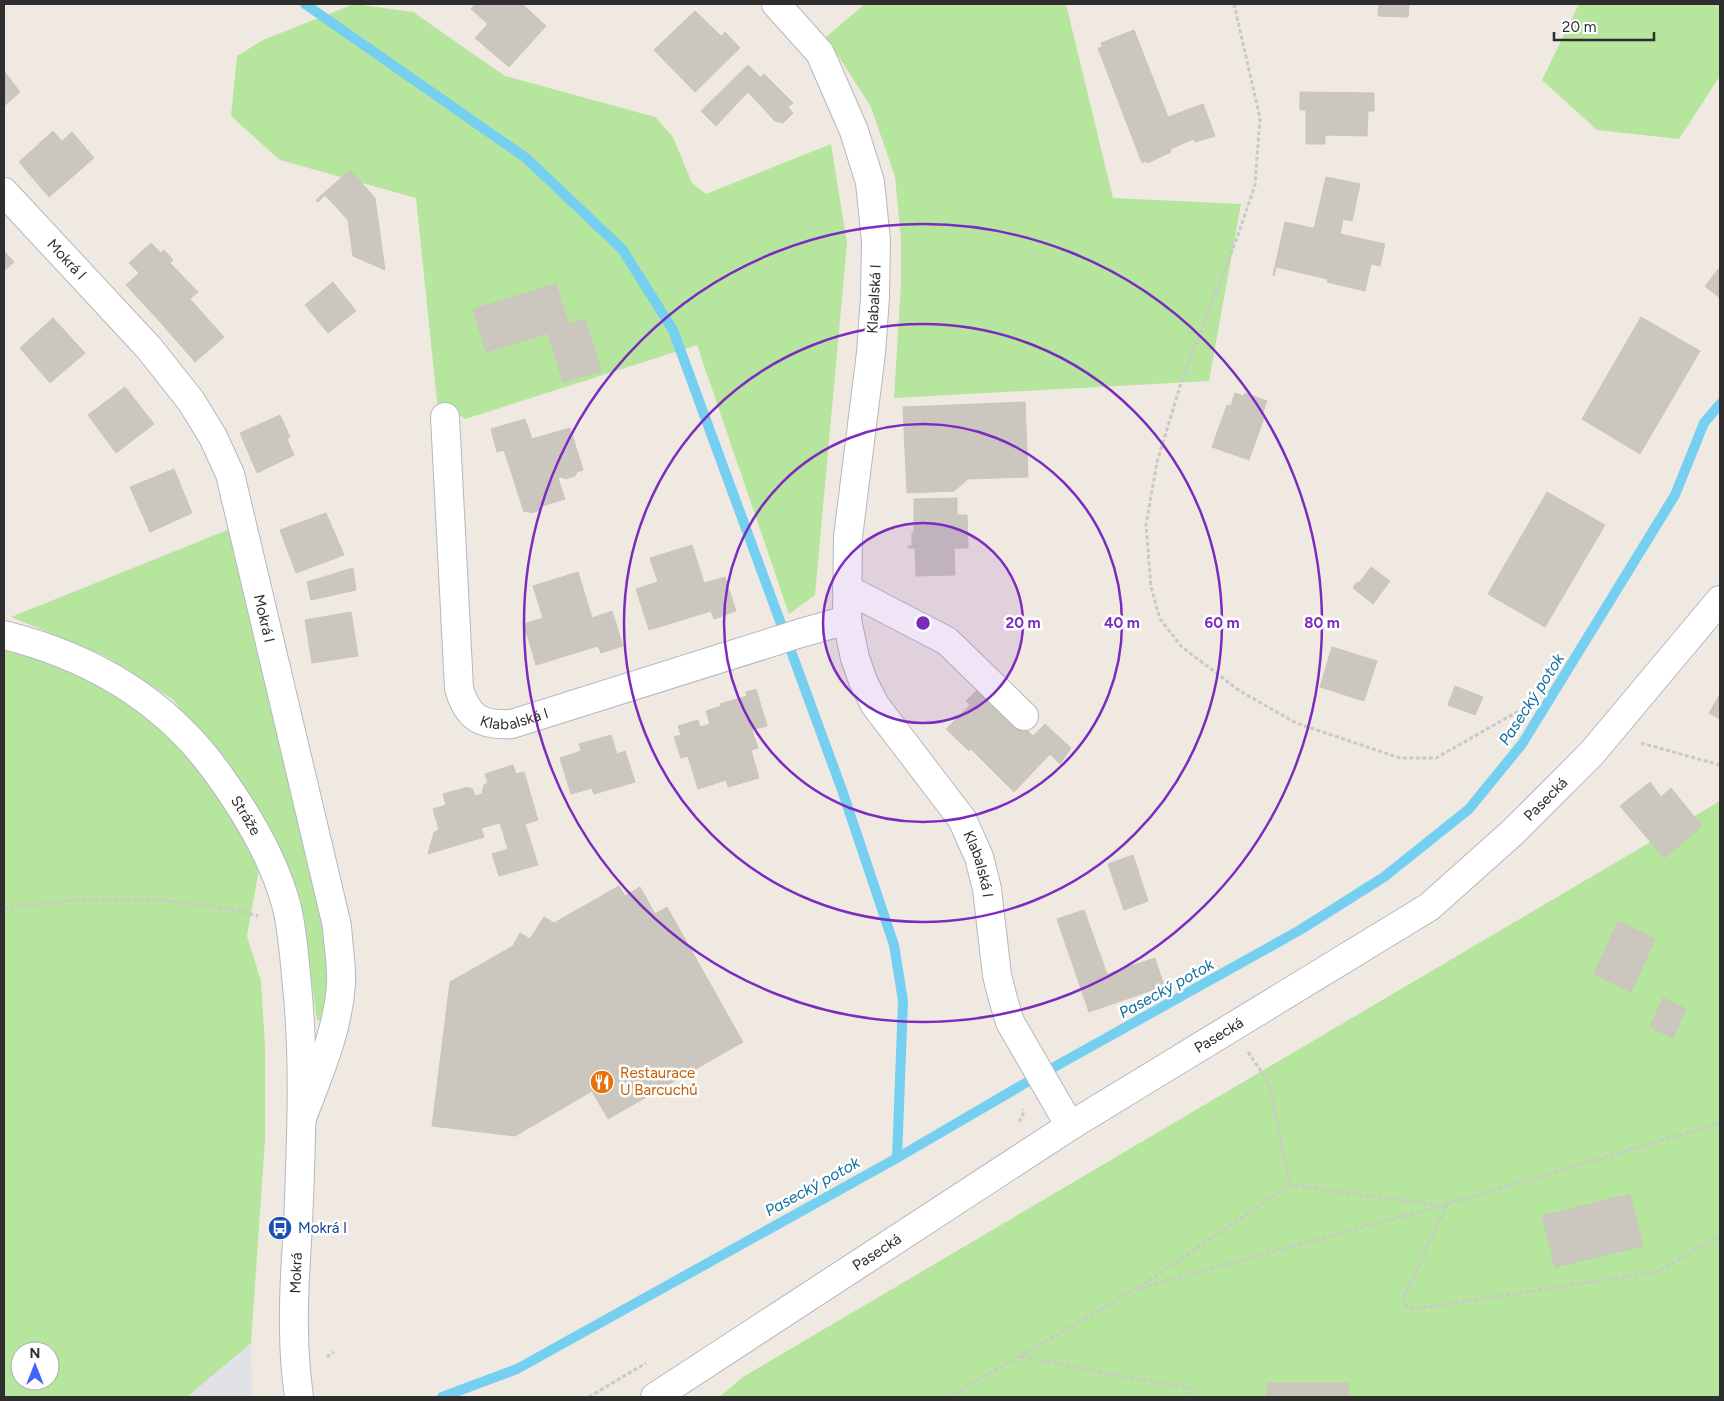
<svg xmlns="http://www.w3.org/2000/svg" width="1724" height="1401" font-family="Figtree,sans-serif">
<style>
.industrial{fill:#e3e1e8}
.green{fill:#b6e59e;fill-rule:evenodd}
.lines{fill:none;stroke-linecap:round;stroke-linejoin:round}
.stream{stroke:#75cff0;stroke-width:10}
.building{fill:#cbc7bf;stroke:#cbc5ba}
.minor-casing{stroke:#b4b7c1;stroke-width:30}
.path{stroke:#c9c9c9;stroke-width:3;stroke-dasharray:4 2.5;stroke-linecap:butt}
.minor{stroke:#fff;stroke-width:28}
.ring{fill:none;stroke:#7b2cbf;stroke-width:2.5}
.labels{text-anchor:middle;stroke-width:5;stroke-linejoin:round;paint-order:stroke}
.street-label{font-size:15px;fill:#2e2e2e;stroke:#fff}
.food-label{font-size:15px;fill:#c56008;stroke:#fff;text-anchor:start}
.transit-label{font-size:15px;fill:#164399;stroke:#fff;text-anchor:start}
.water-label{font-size:16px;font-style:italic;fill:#0d6fa3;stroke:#fff}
.centre{fill:#7b2cbf;stroke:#fff;stroke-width:2.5}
.ring-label{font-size:15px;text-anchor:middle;font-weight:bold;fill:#7b2cbf;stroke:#fff;stroke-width:5;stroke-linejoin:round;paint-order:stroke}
</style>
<rect width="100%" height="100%" fill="#efe9e1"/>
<path class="industrial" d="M251,1343L252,1397H187Z"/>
<path class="green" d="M354,4L413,12L505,76L655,117L673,137L692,183L706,194L831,144L847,243L815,595L789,614L697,345L465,419L455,412L438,411L416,198L280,160L231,116L237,56L263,40Z
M865,4H1066L1113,198L1241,204L1209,381L894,398L901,282V239L895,177L871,107L826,37Z
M1579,4H1720V76L1679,139L1597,130L1542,80Z
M230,529L296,797L328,948L329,978L324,1021L317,1020L302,914L280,846L211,745L172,699L105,656L11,617Z
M4,650L56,665L118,697L168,736L211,781L259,869L247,936L261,981L265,1046V1140L251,1343L187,1397H4ZM20,1351H50V1381H20Z
M1720,801V1397H719L743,1377Z"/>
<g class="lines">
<path class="stream" d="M305,4L526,158L622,249L673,330L842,790L894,945L903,1001L897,1158
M442,1397L517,1369L897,1158L1022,1085L1300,930L1384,877L1469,809L1522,744L1675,495L1704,423L1720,404"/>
</g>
<path class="building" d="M475,4H522L546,26L509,67L475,38L488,24L471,9Z
M1379,4H1409L1408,17L1378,16Z
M695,11L721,36L725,32L740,48L695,92L654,50Z
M1134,30L1168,117L1203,104L1215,136L1195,142L1194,139L1170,149L1171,152L1147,163L1146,161L1142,163L1098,48L1102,47L1101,43Z
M748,65L761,78L716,126L701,111Z
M4,71L20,92L4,106Z
M764,74L793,103L788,107L793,113L783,123L775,121L748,92Z
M1300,92L1374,93V111H1368L1367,136L1325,135V144H1306V110H1300Z
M53,131L62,141L72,132L94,158L49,197L19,162Z
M350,170L375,198L385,270L353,256L348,220L325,195L318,202L316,200Z
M1326,177L1360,184L1352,221L1343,219L1340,234L1314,229Z
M1285,222L1385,244L1380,266L1371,264L1365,291L1327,282L1328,279L1276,267L1274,276L1273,275Z
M151,243L161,253L164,250L173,260L170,263L198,292L161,323L126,285L139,273L129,263Z
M4,251L14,262L4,271Z
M1720,267V298L1705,286Z
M333,282L356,311L328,333L305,305Z
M556,284L569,324L585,319L601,371L563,382L548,333L486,352L473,309Z
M190,299L224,337L195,362L161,323Z
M1641,317L1700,351L1640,454L1582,419Z
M53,318L85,353L50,383L20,348Z
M125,387L154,424L116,453L88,415Z
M1235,393L1244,396L1245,393L1267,401L1261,417L1264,418L1249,460L1212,447L1227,405L1231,406Z
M1025,402L1028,477L968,479L954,491L907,493L903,407Z
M280,415L290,437L287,439L294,455L257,473L240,433Z
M525,419L532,439L570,428L583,470L577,472L575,476L565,479L562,477L558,478L565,499L542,506L540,510L531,513L527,511L524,512L504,450L497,452L491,429Z
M174,469L192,513L150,532L130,487Z
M1547,492L1605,525L1545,627L1488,594Z
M957,498V515H967L968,548H954L955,575L916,576L915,548H908V546H912V533H914V499Z
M326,513L344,555L296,573L280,530Z
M692,545L704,583L725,577L736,611L714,619L711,611L649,630L636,589L658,582L650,558Z
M1371,567L1390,581L1373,604L1353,588L1357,582L1359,583Z
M353,568L356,590L311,600L307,582Z
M578,572L592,618L612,611L623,646L601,653L598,646L536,665L524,624L543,618L533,586Z
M351,612L358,656L312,663L305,620Z
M1332,647L1377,661L1364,701L1320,687Z
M982,685L1033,736L1045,724L1071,748L1060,764L1050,754L1014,792L971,749L969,751L946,729L970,705L966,701Z
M1455,686L1483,697L1475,715L1448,705Z
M756,689L767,726L752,730L758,748L751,750L759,778L728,787L726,780L698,789L688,756L681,758L674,737L681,735L678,726L698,720L700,727L710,724L706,711L721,706L720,704L747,696L746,692Z
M1720,694V719L1709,713Z
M611,735L617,754L625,751L635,782L594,794L592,788L571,794L560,758L581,751L579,744Z
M513,765L516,774L524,772L538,820L525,824L538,865L499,876L492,854L508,849L500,823L481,828L484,837L428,854L434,832L439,830L433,809L446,805L443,794L468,787L469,789L472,788L475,796L482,794L484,785L488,783L485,774Z
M1650,782L1661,797L1671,788L1702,826L1664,858L1620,806Z
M1133,855L1148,901L1124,910L1108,864Z
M619,886L625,896L640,887L655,914L667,907L743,1042L608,1119L592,1091L515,1136L432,1126L450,982L513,946L520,933L530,939L544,917L554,923Z
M1084,910L1107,974L1155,958L1164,986L1089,1012L1057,919Z
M1618,921L1655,939L1631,992L1594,974Z
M1663,998L1686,1009L1679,1024L1656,1013Z
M1656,1013L1679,1024L1673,1038L1650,1027Z
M1630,1194L1643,1246L1555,1267L1542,1216Z
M1267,1383H1348V1397H1267Z"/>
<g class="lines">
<g class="minor-casing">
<g id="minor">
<path id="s1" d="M776,4L820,53L854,131L870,182L876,241L875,297L871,353L848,537L847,620L855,658L863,681L875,705L962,819L979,857L987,889L997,975L1003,999L1010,1022L1070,1126"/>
<path id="s2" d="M4,192L149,348L191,401L213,437L230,474L337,926C338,945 342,966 341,984C338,1031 318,1075 302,1118"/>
<path id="s3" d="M445,417L459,688C467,718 482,726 512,724L801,633L847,620"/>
<path d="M847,589L947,641L1024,716"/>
<path id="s4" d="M4,635C92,657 166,700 219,775C247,814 273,857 286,904C293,930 294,958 297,985C305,1065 301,1145 298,1225C296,1260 293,1295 294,1329C294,1352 296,1375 299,1397"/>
<path id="s5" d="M655,1397L1070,1126L1429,907L1513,832L1592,753L1720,600"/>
</g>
</g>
<path class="path" d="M1234,4L1260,118L1255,185L1237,238L1181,383L1157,462L1146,525L1151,587L1160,619L1182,647L1240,691L1296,723L1400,758H1436L1517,712L1528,716
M1641,743L1720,765
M4,908L77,900H163L237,910L258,916
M1248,1052L1269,1083L1290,1185
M1019,1122L1023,1114V1109
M1447,1204L1403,1299L1404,1304L1409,1308L1414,1309L1656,1272L1720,1236
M1138,1288L1290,1185L1437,1205
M327,1357L334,1352
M1021,1357L1192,1389L1191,1397
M589,1397L646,1363
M949,1397L1136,1289L1440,1206L1720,1123
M1718,1397L1720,1393"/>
<use href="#minor" class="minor"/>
</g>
<circle cx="923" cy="623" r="100" fill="#7b2cbf" fill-opacity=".12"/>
<g class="ring">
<circle cx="923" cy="623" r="100"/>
<circle cx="923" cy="623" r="199"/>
<circle cx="923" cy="623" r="299"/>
<circle cx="923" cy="623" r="399"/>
</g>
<defs>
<g id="restaurant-disc" transform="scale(1.25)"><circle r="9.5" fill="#e8710a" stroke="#fff"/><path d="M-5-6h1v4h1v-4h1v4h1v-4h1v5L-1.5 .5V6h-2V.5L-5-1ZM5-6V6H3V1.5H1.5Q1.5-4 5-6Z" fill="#fff"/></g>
<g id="bus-disc" transform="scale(1.25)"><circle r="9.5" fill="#1a4fb4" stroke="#fff"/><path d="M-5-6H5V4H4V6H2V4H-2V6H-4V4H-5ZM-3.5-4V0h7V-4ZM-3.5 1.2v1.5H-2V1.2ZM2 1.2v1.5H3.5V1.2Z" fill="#fff"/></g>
</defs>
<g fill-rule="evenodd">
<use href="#restaurant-disc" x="602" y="1082"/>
<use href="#bus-disc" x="280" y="1228"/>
</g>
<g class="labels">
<g class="street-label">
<text dy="5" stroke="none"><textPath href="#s2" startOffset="92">Mokrá I</textPath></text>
<text transform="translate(874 299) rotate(-87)" y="5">Klabalská I</text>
<text dy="5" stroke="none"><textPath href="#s2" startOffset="512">Mokrá I</textPath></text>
<text dy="5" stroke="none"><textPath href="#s3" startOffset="346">Klabalská I</textPath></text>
<text dy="5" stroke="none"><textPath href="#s5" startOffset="1075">Pasecká</textPath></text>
<text dy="5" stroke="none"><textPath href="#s4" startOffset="311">Stráže</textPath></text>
<text dy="5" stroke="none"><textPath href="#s1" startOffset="926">Klabalská I</textPath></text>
<text dy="5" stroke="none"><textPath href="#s5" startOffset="670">Pasecká</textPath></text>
<text dy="5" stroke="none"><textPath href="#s5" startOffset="265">Pasecká</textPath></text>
<text transform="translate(296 1273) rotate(-88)" y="5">Mokrá</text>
</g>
<g class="food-label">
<text x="620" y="1078">Restaurace<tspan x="620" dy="17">U Barcuchů</tspan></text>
</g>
<g class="transit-label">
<text x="298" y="1233">Mokrá I</text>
</g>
<g class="water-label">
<text transform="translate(1531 699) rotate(-57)" y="6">Pasecký potok</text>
<text transform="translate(1166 988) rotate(-29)" y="6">Pasecký potok</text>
<text transform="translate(812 1186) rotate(-29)" y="6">Pasecký potok</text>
</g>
</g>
<circle cx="923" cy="623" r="8" class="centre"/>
<g class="ring-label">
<text x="1023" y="628">20 m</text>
<text x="1122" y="628">40 m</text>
<text x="1222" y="628">60 m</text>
<text x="1322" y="628">80 m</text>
</g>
<rect width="1724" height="1401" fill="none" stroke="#2e2e2e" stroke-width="10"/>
<g transform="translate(35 1366)"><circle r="24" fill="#ffffff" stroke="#ababab"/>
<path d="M0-4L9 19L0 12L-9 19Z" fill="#4264fb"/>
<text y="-8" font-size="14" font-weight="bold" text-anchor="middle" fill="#2e2e2e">N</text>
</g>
<path d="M1554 32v8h100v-8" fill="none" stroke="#2e2e2e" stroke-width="2.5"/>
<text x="1562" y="32" font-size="15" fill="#2e2e2e" stroke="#ffffff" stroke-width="4" paint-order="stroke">20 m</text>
</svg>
